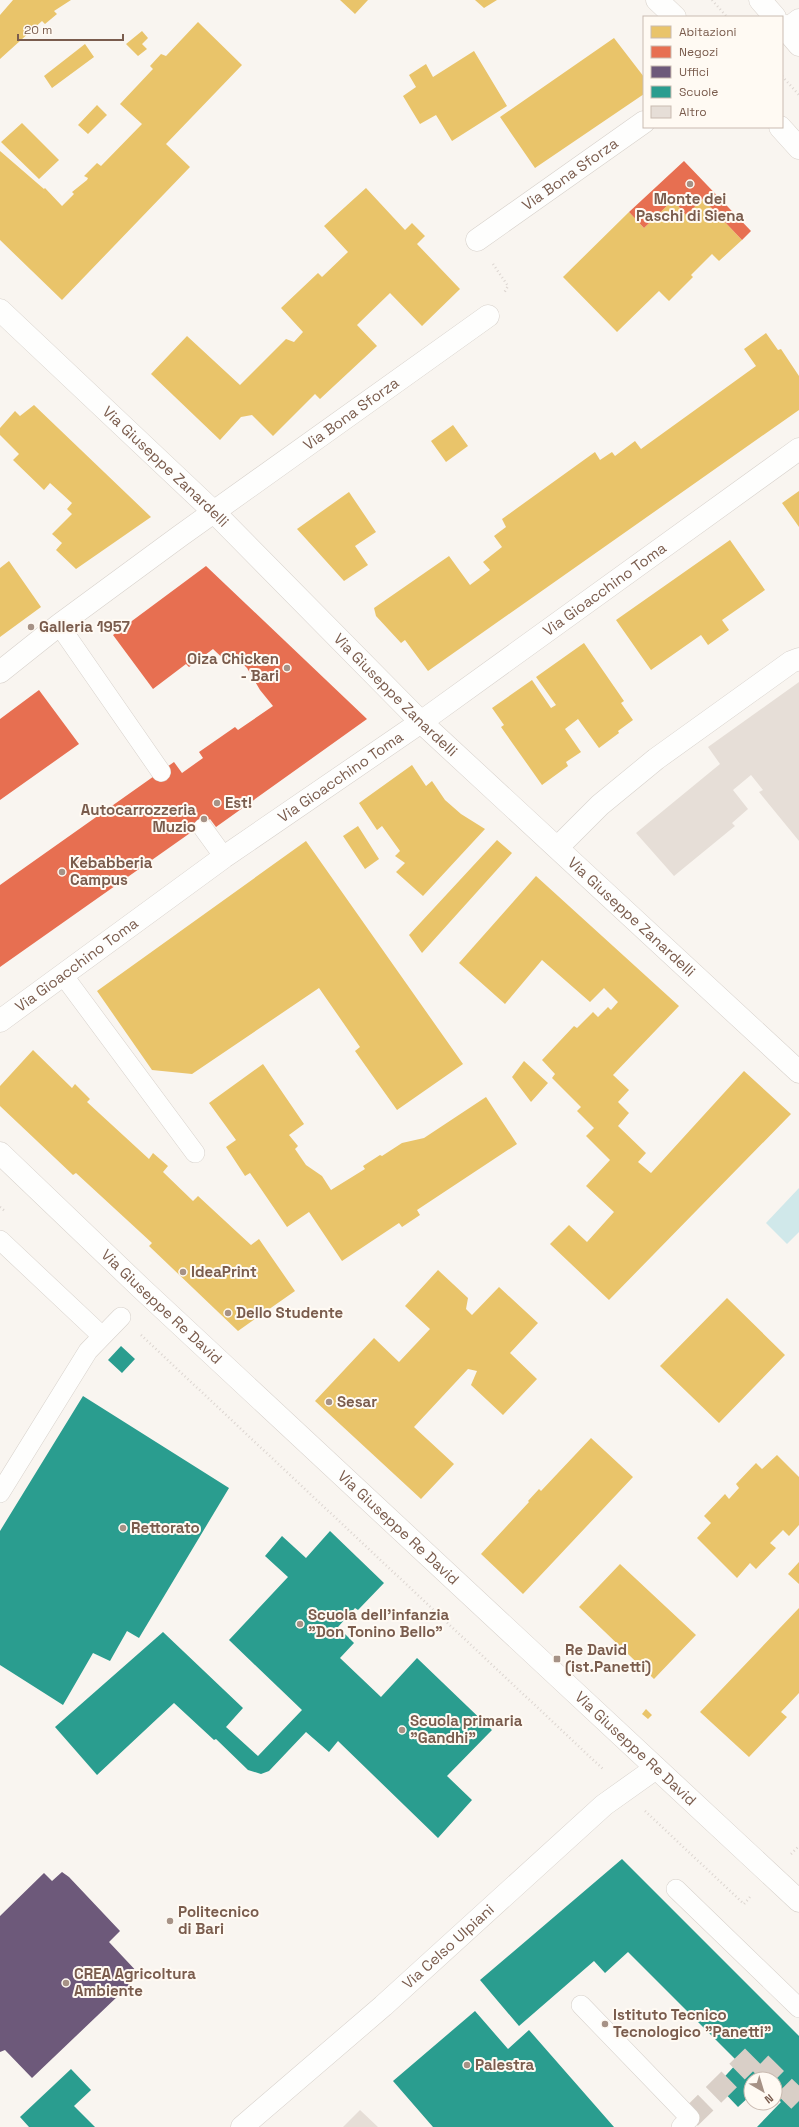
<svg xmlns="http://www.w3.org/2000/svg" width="799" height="2127" font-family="'Space Grotesk',sans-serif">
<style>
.water{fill:#d0e8ea}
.homes{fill:#e9c46a}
.shops{fill:#e76f51}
.offices{fill:#6d597a}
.schools{fill:#2a9d8f}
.building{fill:#e6ded7}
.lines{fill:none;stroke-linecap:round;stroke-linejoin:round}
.pedestrian-tunnel{stroke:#d9cfc7;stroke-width:22;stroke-dasharray:22 11;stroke-linecap:butt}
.service-casing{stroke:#d7d1cb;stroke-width:20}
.minor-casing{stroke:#d7d1cb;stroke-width:23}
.secondary-casing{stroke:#d9d2cb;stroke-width:23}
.path{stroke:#dcd5d0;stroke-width:2.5;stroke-dasharray:1 3;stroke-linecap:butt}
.service{stroke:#fefefd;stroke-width:19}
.minor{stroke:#fefefd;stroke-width:22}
.secondary{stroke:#fefefd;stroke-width:22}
.poi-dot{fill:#a69286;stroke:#fffaf3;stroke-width:1.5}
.labels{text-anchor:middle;stroke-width:4;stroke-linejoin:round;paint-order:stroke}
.street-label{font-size:15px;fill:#7a5c4d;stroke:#fffaf3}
.poi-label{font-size:15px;font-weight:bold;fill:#7a5c4d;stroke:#fffaf3;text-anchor:start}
</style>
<rect width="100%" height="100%" fill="#f9f5f0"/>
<path class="water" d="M799,1188V1232L787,1244L766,1223Z"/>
<path class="homes" d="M13,0H71L54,11L57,14L45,24L42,21L0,59V15Z
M340,0H368L355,14Z
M475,0H497L484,8Z
M198,22L242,65L166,144L190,167L62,300L0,240V151L44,189L45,188L62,206L74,194L72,192L87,180L88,178L84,176L97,163L101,166L142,124L120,104L152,70L153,69L150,66L161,54L166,56Z
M142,31L148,38L142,44L147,49L138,56L126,44Z
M614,38L644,77V94L535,168L500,117Z
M85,44L94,57L52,88L44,76Z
M474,51L507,106L452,141L436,115L420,124L403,96L416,87L409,75L426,64L433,77Z
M97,105L107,115L88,134L78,125Z
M22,123L59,160L39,179L1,142Z
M366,188L405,230L412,223L425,236L417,244L460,289L422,326L390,293L357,325L377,346L320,399L315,394L273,436L252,415L241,417L220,440L151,374L187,336L240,385L286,339L294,342L303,332L281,308L318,273L322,277L348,252L324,226Z
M703,199L742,240L719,261L712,254L691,275L693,277L669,301L659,291L617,332L563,277L629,212L644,228L673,200L686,215Z
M766,333L778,350L781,349L799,376V410L428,671L405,640L401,643L376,616L374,608L449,556L470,585L490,570L483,562L502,547L494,536L506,527L502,519L595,452L600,460L612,452L615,456L635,441L641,449L756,366L744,349Z
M34,405L151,517L76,569L56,550L62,543L52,534L72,514L67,509L72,503L50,483L44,490L13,460L19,454L0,435V428L15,411L20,416Z
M453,425L468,446L446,462L431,441Z
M799,491V527L782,503Z
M349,492L376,532L355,546L368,565L344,581L297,529Z
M730,540L765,590L722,620L729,630L708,645L701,635L651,670L616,620Z
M9,561L41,607L0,637V568Z
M584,643L624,701L621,703L633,720L618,731L619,733L599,748L578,719L565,729L581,752L566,762L568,766L542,785L501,727L504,725L492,708L532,680L551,708L556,705L536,677Z
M412,765L426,786L432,781L445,800L461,814L485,829L423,896L396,872L405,863L395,856L400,851L382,826L377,830L359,803Z
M358,826L379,859L365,869L343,836Z
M497,840L512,853L422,953L409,935Z
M306,841L463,1064L397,1110L355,1051L360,1047L319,988L192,1074L152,1070L97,991Z
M536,876L679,1006L613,1075L629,1090L618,1102L629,1113L618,1126L646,1153L638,1162L651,1173L744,1071L791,1114L609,1300L550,1244L569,1225L587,1242L614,1212L586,1186L610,1160L586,1136L594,1128L577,1111L581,1107L552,1078L555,1074L542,1060L574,1026L577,1028L593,1012L598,1017L608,1007L611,1010L618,1002L604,988L590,1002L542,960L505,1004L459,963Z
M33,1050L72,1088L75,1084L90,1099L87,1102L149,1159L153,1153L168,1166L163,1172L193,1201L198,1196L251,1245L259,1239L295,1291L238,1331L149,1246L152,1243L76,1173L73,1175L0,1106V1086Z
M524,1061L548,1083L531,1102L512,1077Z
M263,1064L304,1124L289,1135L298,1146L295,1149L306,1165L322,1176L331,1190L365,1169L363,1166L380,1155L382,1156L402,1143L424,1138L486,1097L517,1144L417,1210L420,1215L402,1227L399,1223L342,1261L309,1212L287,1227L250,1173L245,1176L226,1147L236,1140L209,1103Z
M438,1270L468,1298L466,1309L472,1315L499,1287L538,1323L510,1353L537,1379L503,1415L471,1385L477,1371L468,1369L414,1427L454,1464L421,1499L315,1401L374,1338L399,1362L430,1329L405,1306Z
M727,1298L785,1355L719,1423L660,1366Z
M591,1438L633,1477L523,1594L481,1554L529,1502L528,1501L539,1489L541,1491Z
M777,1455L799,1477V1525L789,1536L783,1530L770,1543L776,1548L756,1569L750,1563L737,1578L697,1538L711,1523L704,1516L725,1494L729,1499L739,1488L736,1484L756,1463L762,1469Z
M799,1562V1584L788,1574Z
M620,1564L696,1635L654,1679L579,1607Z
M799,1608V1693L781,1712L787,1717L749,1757L700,1712Z
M646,1709L652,1715L648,1719L642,1714Z"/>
<path class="shops" d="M684,161L751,231L742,240L703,199L686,215L673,200L644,228L629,212Z
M206,566L367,719L216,827L210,819L0,967V885L174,762L182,773L203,758L199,752L235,727L238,730L273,706L260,690L247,668L237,658L230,665L213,649L189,667L186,664L153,689L113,635Z
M39,690L79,744L0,800V719Z"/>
<path class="offices" d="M62,1872L69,1877L120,1931L109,1942L140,1975L32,2078L5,2050L0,2052V1916L44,1873L52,1881Z"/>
<path class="schools" d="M121,1346L135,1359L122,1373L108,1360Z
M83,1396L229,1488L139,1638L127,1631L110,1661L93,1653L63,1705L0,1665V1531Z
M330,1531L384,1583L358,1610L355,1608L338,1627L354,1643L340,1658L381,1697L417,1658L492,1730L447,1776L472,1800L438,1838L338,1741L329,1752L306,1732L269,1771L261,1774L248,1770L216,1739L214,1740L174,1703L97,1775L55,1727L163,1632L243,1708L226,1727L258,1756L302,1710L229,1640L288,1577L265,1556L282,1536L306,1558Z
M622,1859L799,2036V2127H757L781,2102L775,2097V2079H751V2095L738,2107L717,2085L738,2062L628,1952L605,1973L594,1961L519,2026L480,1980Z
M475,2011L508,2049L529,2030L614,2127H433L393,2081Z
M71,2069L91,2090L74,2106L95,2127H29L20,2117Z"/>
<path class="building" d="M799,682V841L759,792L763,790L751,775L733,790L748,809L732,823L735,826L674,876L636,833L720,764L708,747Z
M360,2110L378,2127H343Z"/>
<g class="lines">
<path class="pedestrian-tunnel" d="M690,2118L753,2056L799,2101"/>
<g class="service-casing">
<path id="service" d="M59,625L161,772
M203,828L224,857
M63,975L195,1153
M0,1240L102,1336
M0,1493L88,1351L121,1317
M676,1889L799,2008
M581,2005L690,2118L681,2127"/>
</g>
<g class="minor-casing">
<g id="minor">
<path d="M786,30L799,20"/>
<path id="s1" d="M477,240L644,122"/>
<path id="s2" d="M0,310L214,512L421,722L799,1072"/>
<path id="s3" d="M0,672L59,625L180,536L488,316"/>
<path d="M558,847L600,805L656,759L791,662L799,659"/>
<path id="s4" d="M0,1021L224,857L421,722L799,449"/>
<path id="s5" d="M0,1153L141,1288L799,1901"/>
<path id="s6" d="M242,2127L383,2006L604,1805L656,1768"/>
</g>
</g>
<g class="secondary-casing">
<path id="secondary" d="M657,0L675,17
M760,0L775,17
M782,25L799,45
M780,127L799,148"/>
</g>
<path class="path" d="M712,0L727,17
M782,76L799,95
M493,264L508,286L504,293
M0,1207L6,1212
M141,1335L604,1770
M645,1811L744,1904L750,1897
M791,1854L799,1846"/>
<use href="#service" class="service"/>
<use href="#minor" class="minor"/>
<use href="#secondary" class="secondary"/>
</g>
<g class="poi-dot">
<circle cx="690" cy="184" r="4"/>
<circle cx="31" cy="627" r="4"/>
<circle cx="287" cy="668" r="4"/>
<circle cx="217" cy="803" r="4"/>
<circle cx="204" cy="819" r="4"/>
<circle cx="62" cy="872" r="4"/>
<circle cx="183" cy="1272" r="4"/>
<circle cx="228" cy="1313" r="4"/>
<circle cx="329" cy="1402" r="4"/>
<circle cx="123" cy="1528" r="4"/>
<circle cx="300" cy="1624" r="4"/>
<rect x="553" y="1655" width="8" height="8" rx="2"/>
<circle cx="402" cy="1730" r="4"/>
<circle cx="170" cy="1921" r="4"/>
<circle cx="66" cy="1983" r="4"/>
<circle cx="605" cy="2024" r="4"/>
<circle cx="467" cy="2065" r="4"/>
</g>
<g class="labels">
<g class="street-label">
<text dy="5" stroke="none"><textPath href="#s1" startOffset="114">Via Bona Sforza</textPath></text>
<text dy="5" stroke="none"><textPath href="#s3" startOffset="436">Via Bona Sforza</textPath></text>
<text dy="5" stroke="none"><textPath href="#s2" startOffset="228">Via Giuseppe Zanardelli</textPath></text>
<text dy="5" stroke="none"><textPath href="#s4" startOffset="743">Via Gioacchino Toma</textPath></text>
<text dy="5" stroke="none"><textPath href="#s2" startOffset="552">Via Giuseppe Zanardelli</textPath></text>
<text dy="5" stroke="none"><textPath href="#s4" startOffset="419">Via Gioacchino Toma</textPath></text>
<text dy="5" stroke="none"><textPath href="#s2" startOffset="876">Via Giuseppe Zanardelli</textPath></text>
<text dy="5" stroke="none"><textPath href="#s4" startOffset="95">Via Gioacchino Toma</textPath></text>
<text dy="5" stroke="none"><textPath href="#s5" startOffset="223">Via Giuseppe Re David</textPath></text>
<text dy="5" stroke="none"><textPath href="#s5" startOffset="547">Via Giuseppe Re David</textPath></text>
<text dy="5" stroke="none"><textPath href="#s5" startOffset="871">Via Giuseppe Re David</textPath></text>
<text dy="5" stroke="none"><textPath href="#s6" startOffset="274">Via Celso Ulpiani</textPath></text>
</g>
<g class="poi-label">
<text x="690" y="204" text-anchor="middle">Monte dei<tspan x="690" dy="17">Paschi di Siena</tspan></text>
<text x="39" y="632">Galleria 1957</text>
<text x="279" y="664" text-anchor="end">Oiza Chicken<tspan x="279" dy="17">- Bari</tspan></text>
<text x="225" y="808">Est!</text>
<text x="196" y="815" text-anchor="end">Autocarrozzeria<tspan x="196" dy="17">Muzio</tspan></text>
<text x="70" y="868">Kebabberia<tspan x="70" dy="17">Campus</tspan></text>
<text x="191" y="1277">IdeaPrint</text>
<text x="236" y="1318">Dello Studente</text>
<text x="337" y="1407">Sesar</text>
<text x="131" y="1533">Rettorato</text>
<text x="308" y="1620">Scuola dell'infanzia<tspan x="308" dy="17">"Don Tonino Bello"</tspan></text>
<text x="565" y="1655">Re David<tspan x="565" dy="17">(ist.Panetti)</tspan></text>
<text x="410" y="1726">Scuola primaria<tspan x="410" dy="17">"Gandhi"</tspan></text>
<text x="178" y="1917">Politecnico<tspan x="178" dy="17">di Bari</tspan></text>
<text x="74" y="1979">CREA Agricoltura<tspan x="74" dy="17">Ambiente</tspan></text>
<text x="613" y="2020">Istituto Tecnico<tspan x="613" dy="17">Tecnologico "Panetti"</tspan></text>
<text x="475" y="2070">Palestra</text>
</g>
</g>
<rect x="643" y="16" width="140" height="112" fill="#fffaf3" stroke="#cabbb1"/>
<rect x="651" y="26" width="20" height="12" fill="#e9c46a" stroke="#cabbb1"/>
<text x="679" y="36" font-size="12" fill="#7a5c4d">Abitazioni</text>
<rect x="651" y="46" width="20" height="12" fill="#e76f51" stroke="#cabbb1"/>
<text x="679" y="56" font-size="12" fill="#7a5c4d">Negozi</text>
<rect x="651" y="66" width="20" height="12" fill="#6d597a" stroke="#cabbb1"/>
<text x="679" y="76" font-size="12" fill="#7a5c4d">Uffici</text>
<rect x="651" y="86" width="20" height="12" fill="#2a9d8f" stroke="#cabbb1"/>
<text x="679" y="96" font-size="12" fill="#7a5c4d">Scuole</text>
<rect x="651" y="106" width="20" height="12" fill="#e6ded7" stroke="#cabbb1"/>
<text x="679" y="116" font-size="12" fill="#7a5c4d">Altro</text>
<g transform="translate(763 2091) rotate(142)"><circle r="19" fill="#fffaf3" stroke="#cabbb1"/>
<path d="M0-3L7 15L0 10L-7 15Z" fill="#a69286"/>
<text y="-6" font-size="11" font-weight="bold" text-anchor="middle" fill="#7a5c4d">N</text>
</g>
<path d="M18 34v6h105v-6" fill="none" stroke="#7a5c4d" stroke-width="2"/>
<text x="24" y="34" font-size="12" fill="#7a5c4d" stroke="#fffaf3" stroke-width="3" paint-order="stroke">20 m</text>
</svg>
